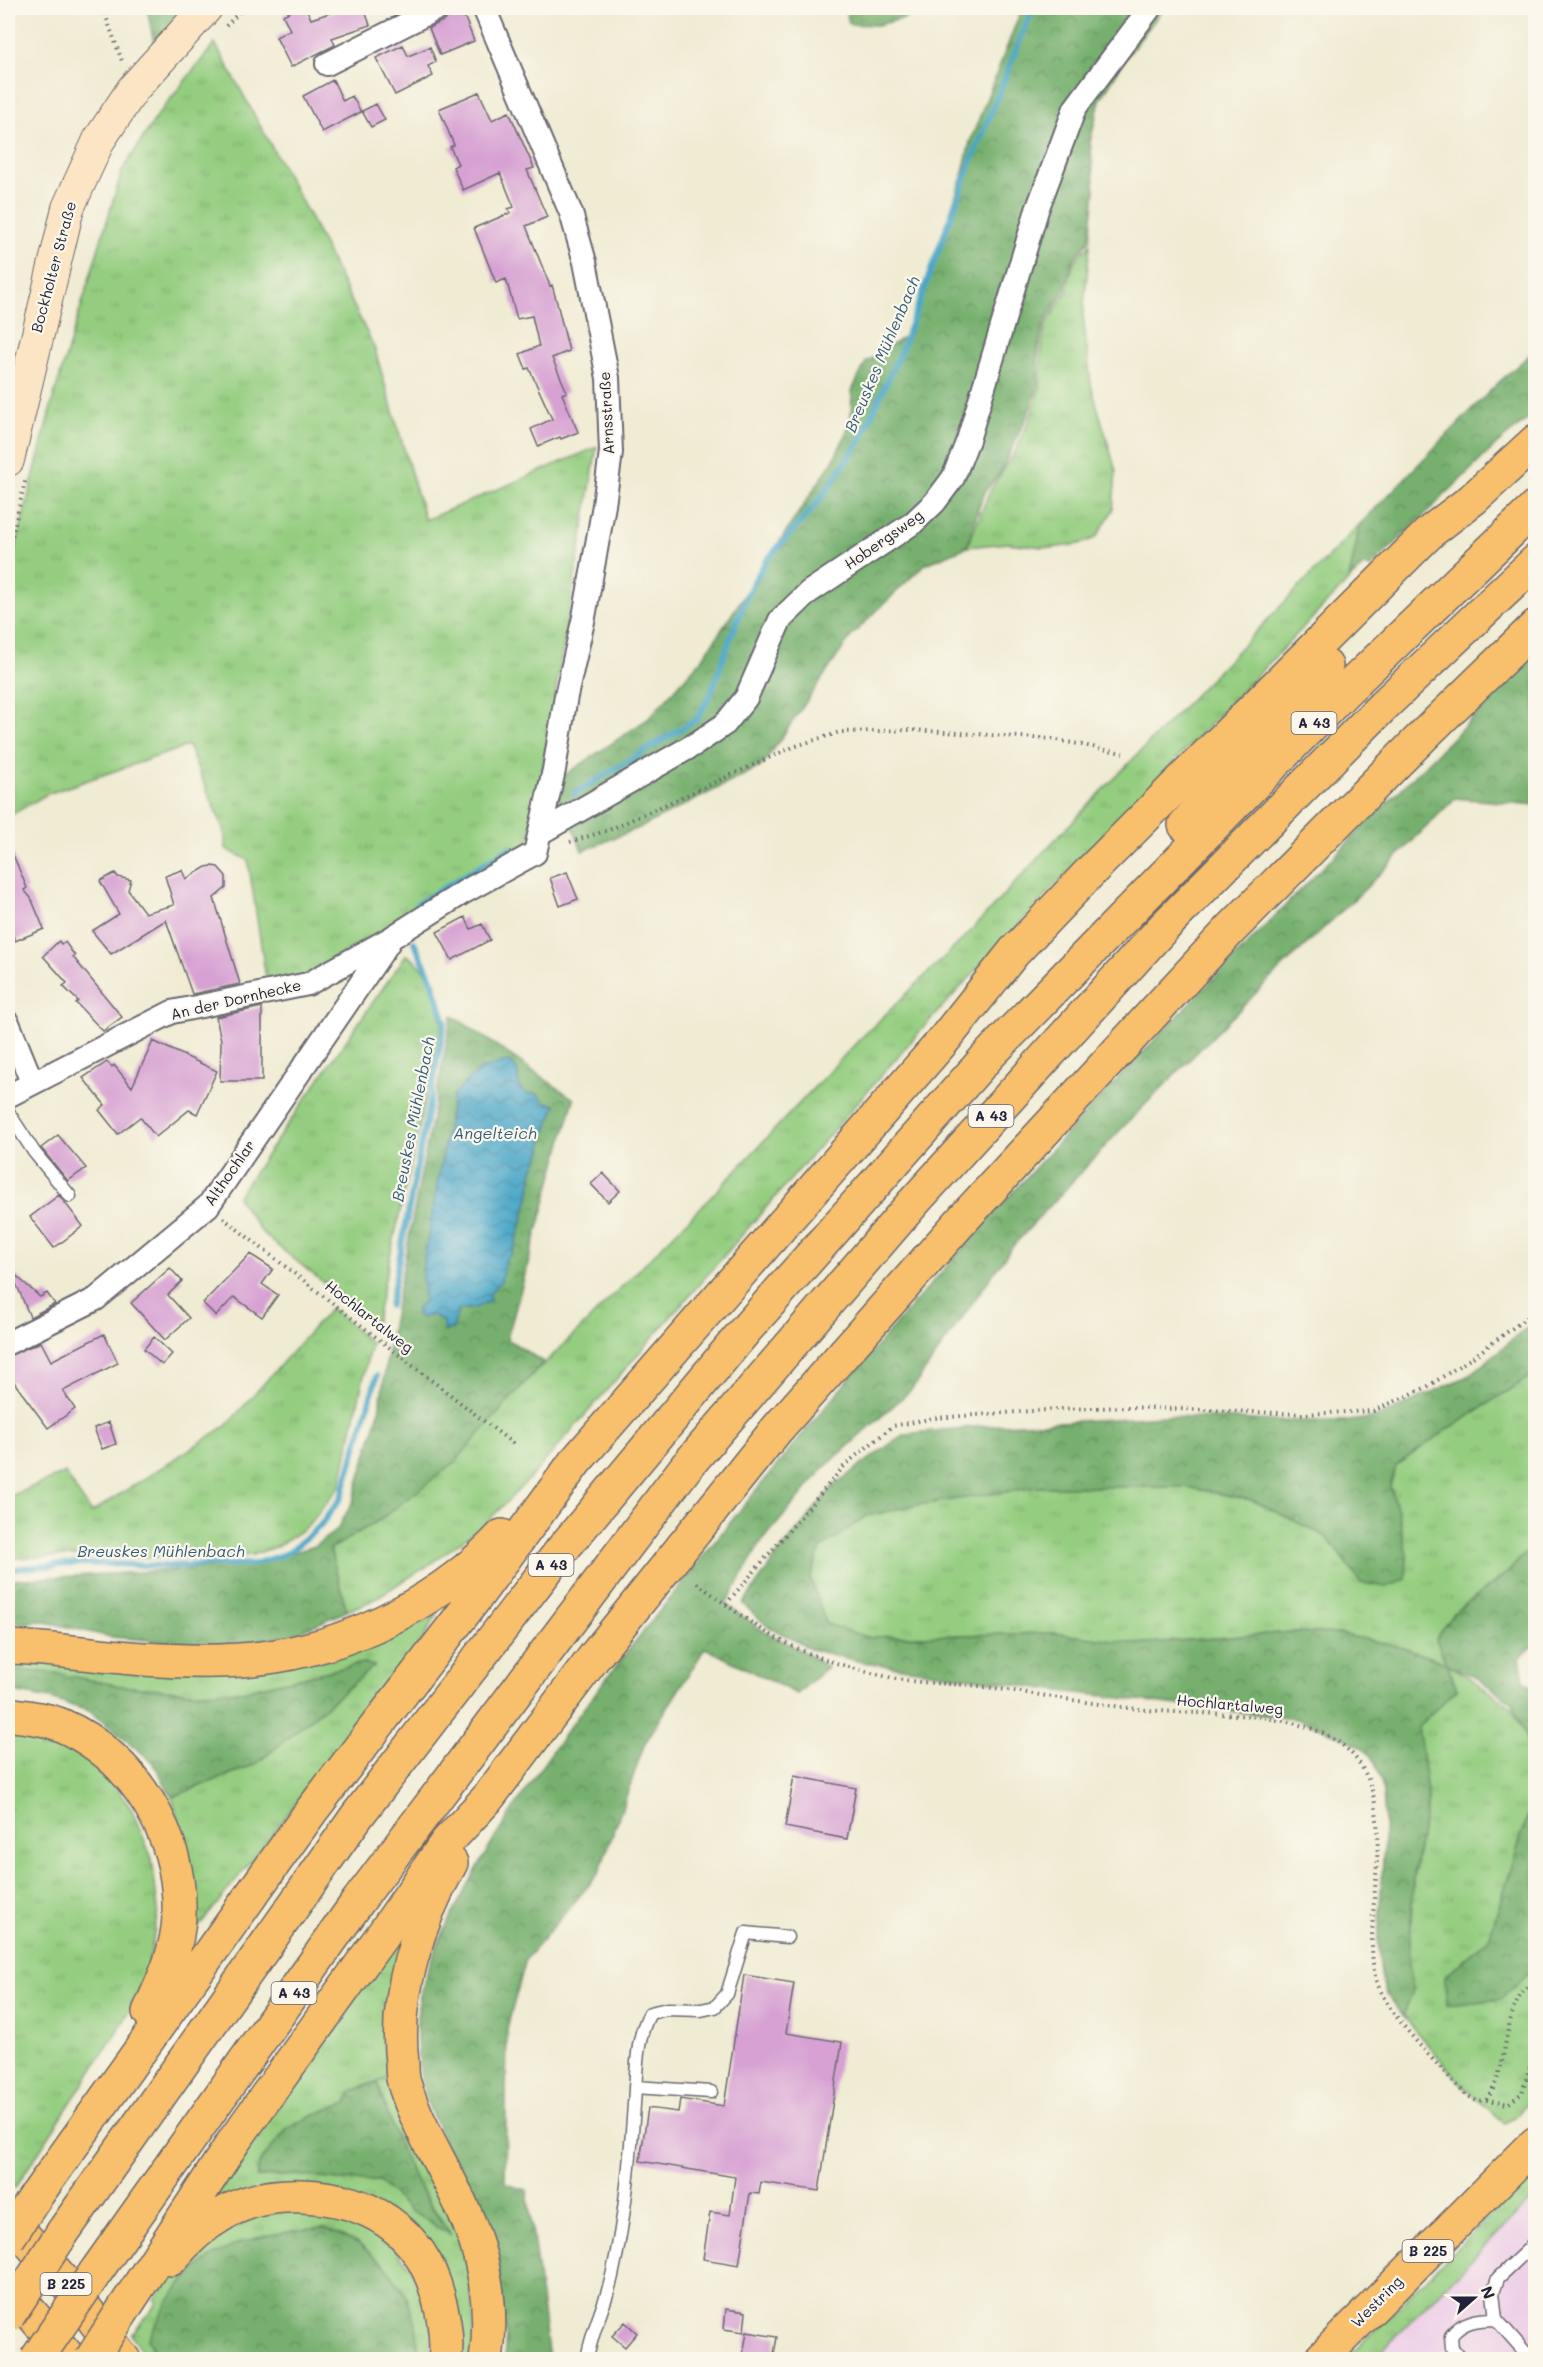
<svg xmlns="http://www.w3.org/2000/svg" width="1543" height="2367" font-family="Mali,sans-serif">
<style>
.built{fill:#eed0e7}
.grass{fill:url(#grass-tufts);stroke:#5b785e;stroke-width:1.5}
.forest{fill:url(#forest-crowns);stroke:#4c6954;stroke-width:1.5}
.water{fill:url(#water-waves);stroke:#366482;stroke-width:1.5}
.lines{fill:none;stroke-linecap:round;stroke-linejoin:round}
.stream{stroke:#4aa6c8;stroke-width:6}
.building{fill:#d7a1d3}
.lane-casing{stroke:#6a6870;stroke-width:15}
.street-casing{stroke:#6a6870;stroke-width:26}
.secondary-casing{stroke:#6a6870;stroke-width:34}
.primary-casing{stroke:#6a6870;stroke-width:36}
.highway-casing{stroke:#6a6870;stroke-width:36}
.path{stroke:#6a6870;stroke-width:4;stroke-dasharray:1.5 4.5;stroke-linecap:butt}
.lane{stroke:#fff;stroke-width:12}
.street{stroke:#fff;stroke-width:22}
.secondary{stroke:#fce5c4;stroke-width:32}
.primary{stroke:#f8bf6c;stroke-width:33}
.highway{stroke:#f8bf6c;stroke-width:33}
.highway-bridge-casing{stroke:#6a6870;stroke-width:36;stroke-linecap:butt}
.highway-bridge{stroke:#f8bf6c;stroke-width:33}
.labels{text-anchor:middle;stroke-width:4.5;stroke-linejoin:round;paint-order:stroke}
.shield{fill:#fbf7ec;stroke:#636270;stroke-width:1.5}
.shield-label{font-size:14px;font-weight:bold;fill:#22223b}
.street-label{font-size:15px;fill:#22223b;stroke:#fbf7ec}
.water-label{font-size:16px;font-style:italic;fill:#345d7a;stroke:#fbf7ec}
</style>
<defs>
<pattern id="grass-tufts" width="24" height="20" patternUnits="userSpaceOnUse" patternTransform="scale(1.5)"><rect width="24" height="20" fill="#94cd80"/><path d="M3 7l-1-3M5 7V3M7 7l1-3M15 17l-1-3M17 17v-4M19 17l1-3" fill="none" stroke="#7fb070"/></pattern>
<pattern id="forest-crowns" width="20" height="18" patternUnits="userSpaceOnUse" patternTransform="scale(1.5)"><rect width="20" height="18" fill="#77b06e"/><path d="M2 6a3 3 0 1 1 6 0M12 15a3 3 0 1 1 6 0" fill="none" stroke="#618f5c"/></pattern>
<pattern id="water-waves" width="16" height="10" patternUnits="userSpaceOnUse" patternTransform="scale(1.5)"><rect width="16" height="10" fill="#4aa6c8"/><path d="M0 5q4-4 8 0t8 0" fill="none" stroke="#3d87a4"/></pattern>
</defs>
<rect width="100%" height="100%" fill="#fbf7ec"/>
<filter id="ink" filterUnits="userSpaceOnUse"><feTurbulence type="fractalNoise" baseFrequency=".0167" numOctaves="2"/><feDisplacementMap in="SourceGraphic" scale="12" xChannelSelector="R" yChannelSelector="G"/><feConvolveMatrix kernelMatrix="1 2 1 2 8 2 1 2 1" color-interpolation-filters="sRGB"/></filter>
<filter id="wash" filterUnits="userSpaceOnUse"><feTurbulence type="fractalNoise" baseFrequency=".008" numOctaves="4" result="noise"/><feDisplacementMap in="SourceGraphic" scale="24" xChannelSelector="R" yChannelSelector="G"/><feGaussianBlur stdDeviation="1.35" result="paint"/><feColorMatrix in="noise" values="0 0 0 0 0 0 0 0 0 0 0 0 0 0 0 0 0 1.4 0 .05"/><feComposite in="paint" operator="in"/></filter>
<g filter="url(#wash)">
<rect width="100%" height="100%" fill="#f0ebd3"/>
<path class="built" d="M1535,2196V2359H1374Z"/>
<path class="grass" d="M215,43L309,215L374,347L425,520L597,447L531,836L520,852L297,980L267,985L248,860L226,849L224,830L188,746L47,794L8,817V577L53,399L122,171L157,116Z
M1090,244L1083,315L1091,385L1116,471L1113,510L1096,538L1079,544L1051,548L1008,543L967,547L990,491L1016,450L1031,416L1040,387L1041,356L1045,326L1066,292L1074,261Z
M1360,524L1349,580L1059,881L920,1031L531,1477L485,1524L426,1567L371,1601L347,1611L330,1549L382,1519L580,1329L710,1198L858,1041L967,935L1049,846Z
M406,955C431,967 438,999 442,1025L375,1324L263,1234L237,1197Z
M331,1308L371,1343L340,1486L309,1525L278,1546L252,1555L219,1558L76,1556L8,1558V1497L65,1473L91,1513L226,1426Z
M1535,1373V1543L1508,1572L1454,1613L1447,1663L1512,1707L1527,1740L1533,1800L1489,1938L1445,1977L1447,2005L1501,1999L1527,1975L1535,1961V2092L1515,2118L1504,2123L1466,2089L1403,2016L1413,1990L1409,1963L1413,1879L1428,1800L1418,1726L1457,1689L1447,1663L1397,1646L1340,1634L1294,1632L1138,1644L1053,1633L866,1637L826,1624L810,1578L820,1549L866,1516L911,1506L1036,1487H1186L1252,1500L1327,1537L1361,1583L1407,1557L1398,1511L1390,1486L1396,1466L1433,1439Z
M437,1615L415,1653L190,1938L191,1865L172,1797L256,1764L374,1666L363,1663L244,1691L188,1692L120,1686L54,1673L8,1670V1654L325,1660L389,1637Z
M8,1722L72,1745L102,1767L132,1810L152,1859L158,1910L148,1970L124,2021L15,2188L8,2182Z
M415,1913L395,2074L352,2091L347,2103L321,2112L288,2128L259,2163L257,2177L298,2175L339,2180L379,2181L409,2210L450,2233L412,2176L393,2132L377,2082L395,2077L468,2248L476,2359H456L388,2211L209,2204Z
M1535,2170V2196L1374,2359H1346Z
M279,2209C291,2209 304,2208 316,2210C370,2216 419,2260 431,2314C434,2327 430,2345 429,2359H419L416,2324L406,2295L384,2264L187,2277L148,2339L161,2359H147L131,2335L157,2303L154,2299C181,2268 210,2239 248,2220C257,2215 269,2212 279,2209Z"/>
<path class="forest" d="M147,8H188L154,43Z
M846,8H912L906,18L877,25L849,24Z
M1022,8H1164L1127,56L1100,100L1090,142L1095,191L1090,240L1073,259L1064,290L1043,325L1038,356V386L1028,415L1000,473L986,490L979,507L967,547L924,565L852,635L762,766L639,828L582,851L566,809L554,795L562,777L649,718L703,658L834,459L846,434L851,418L852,391L866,362L904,337L934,260L962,177L970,142Z
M1535,350V413L1496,445L1370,568L1363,566L1349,580L1360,524L1497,384Z
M1535,656V805L1455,798L1365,889L1274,975L1125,1125L1012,1247L912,1389L824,1468L760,1544L726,1604L759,1628L807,1654L827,1667L797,1694L705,1648L645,1743L599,1873L526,1959L507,2028L505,2184L527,2190L549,2359L504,2360L506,2335L496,2262L428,2105C417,2072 412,2018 423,1985C433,1949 451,1916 469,1883C526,1779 600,1685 674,1593C803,1429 940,1269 1082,1117C1229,959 1382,808 1535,656Z
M452,1015L574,1099L507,1339L543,1362L455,1462L381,1519L330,1549L347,1611L290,1636L214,1646L111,1637L41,1621L8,1624V1580L255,1565L314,1546L337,1530L353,1501L379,1411L392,1325Z
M1535,1321V1373L1433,1439L1396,1466L1390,1486L1398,1511L1407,1556L1406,1579L1387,1587L1361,1583L1327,1537L1252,1500L1186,1487H1036L911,1506L866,1516L820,1549L810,1578L826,1624L866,1637L1053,1633L1138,1644L1294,1632L1340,1634L1397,1646L1446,1663L1436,1639L1454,1613L1508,1572L1535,1543V1644L1520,1658L1524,1680L1535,1689V1961L1527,1975L1501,1999L1447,2005L1445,1977L1489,1938L1533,1800L1527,1740L1513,1703L1477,1678L1447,1664L1457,1689L1418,1726L1428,1800L1413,1879L1409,1963L1413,1990L1403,2016C1397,2008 1388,1999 1385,1990C1364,1932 1406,1790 1367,1752C1351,1738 1317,1726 1297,1719L1060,1691L862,1662L811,1649L767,1626L743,1604L775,1558L834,1485L904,1434L983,1426L1168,1416L1275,1421H1349L1378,1417L1470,1375Z
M363,1663L374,1666L256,1764L172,1797L153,1762L89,1711L50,1699L8,1691V1670L54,1673L120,1686L188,1692L244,1691Z
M377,2082C396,2142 412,2184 451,2235L409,2210L379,2181L339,2180L298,2175L257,2177L259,2163L288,2128L321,2112L347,2103L352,2091Z
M324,2228L356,2242L384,2264L406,2295L416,2324L419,2359H160L148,2339C160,2318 171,2293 188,2276C226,2239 273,2232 324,2228Z"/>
<path class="water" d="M509,1062C521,1069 517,1075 519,1087L527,1094L536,1093L545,1102L556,1105L543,1139L542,1151L533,1169L529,1197L516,1242L511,1255L506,1259L501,1281L489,1295L490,1301L473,1309H461L457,1314L453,1328L444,1332L443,1322L433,1315L422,1318L416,1316L417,1308L424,1301L422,1271L453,1095L480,1069Z"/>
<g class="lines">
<path class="stream" d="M574,794L697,719L710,696L732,633L751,587L766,561L820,500L860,441L903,346L971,162L1033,8
M417,904L510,848
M390,1306L445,1022L432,980L414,942
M8,1569L83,1563L162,1566L254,1564L288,1553L319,1527L341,1498L377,1376"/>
</g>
<g id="blocks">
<path class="building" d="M297,8H306L311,19L339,10L338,8H364L370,25L332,38L335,45L291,67L276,37L290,30L283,15Z
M451,8H461L474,41L440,55L429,28L445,20L450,15Z
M403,45L408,56L430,47L436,62L428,66L433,76L395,95L376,58Z
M333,80L343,101L352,96L361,112L322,132L303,96Z
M479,92L492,120L509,112L534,168L527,170L547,217L526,226L550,286L552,285L557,303L569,351L552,358L567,392L562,394L578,432L561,439L560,437L538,446L531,429L552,419L529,368L526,369L520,354L539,346L532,316L517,319L506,279L496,283L474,228L510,213L508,209L514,207L500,173L463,190L453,167L458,164L450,147L454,145L439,109Z
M376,104L385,120L371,127L362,111Z
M8,843L27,888L24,890L31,898L44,929L15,941L8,924Z
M212,866L218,867L226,876V888L214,898L240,984L192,994L166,920L111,954L92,931L119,914L100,881L115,873L118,877L131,880L128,890L145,913L174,905L165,876L182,870L186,879L206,867Z
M567,872L578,899L560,906L550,878Z
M465,917L471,929L482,924L490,940L452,960L437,932Z
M59,941L61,944L65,942L75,956L73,957L122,1017L103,1031L76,1003L78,1001L63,986L67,983L43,956Z
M262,1007V1081H220L221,1040L216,1017Z
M153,1041L217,1071L197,1114L189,1110L156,1137L140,1117L118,1134L99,1110L105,1105L83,1078L107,1062L112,1067L114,1065L132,1087Z
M58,1135L86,1168L68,1181L41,1148Z
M603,1173L620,1191L608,1202L591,1184Z
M59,1195L83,1226L54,1248L30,1217Z
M250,1254L273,1269L262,1284L278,1295L262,1317L234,1297L216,1316L203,1303Z
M170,1268L182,1281L168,1295L189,1318L165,1340L131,1303Z
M11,1271L40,1297L47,1293L55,1304L30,1317Z
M104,1334L118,1363L63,1391L75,1409L48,1428L13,1381L8,1383V1356L41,1342L51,1361Z
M154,1337L172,1354L162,1365L144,1349Z
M109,1422L116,1444L102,1449L94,1428Z
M794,1776L856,1788L847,1839L785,1827Z
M744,1975L794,1983L786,2033L842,2042L819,2191L761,2182L759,2194L750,2193L739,2265L703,2259L710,2212L730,2215L735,2177L640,2161L648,2108L678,2112L680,2099L724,2106Z
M726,2309L746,2312L744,2332L724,2329Z
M625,2322L637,2333L625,2347L612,2336Z
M747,2332L777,2337L773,2360H742Z"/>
</g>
</g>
<g filter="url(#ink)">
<use href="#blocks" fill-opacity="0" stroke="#6a6870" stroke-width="1.5"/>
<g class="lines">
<g class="lane-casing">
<path id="lane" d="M8,1112L34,1152L70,1196
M635,2087L711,2092
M1496,2319L1493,2293L1498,2278L1536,2242
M587,2360C591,2331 606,2304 612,2276C626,2214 631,2152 635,2089C637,2063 637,2036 650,2013L667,2009L701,2010L715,2007L727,1994L746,1933L787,1937
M1462,2360L1452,2348L1451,2336C1462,2321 1478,2319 1496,2319L1532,2360"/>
</g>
<g class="street-casing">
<path id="street" d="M327,64L438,8
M540,833L697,743L725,724L746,698L780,620L809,592L913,523L935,502L953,478L968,440L1037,210L1075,108L1150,8
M8,1023L32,1082
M8,1096L172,1012L308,984L391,938L464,892L535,853L554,770L566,696L584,617L604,505L611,452L608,378L585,262L571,213L484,8
M8,1343L96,1299L208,1206L389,942"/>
</g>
<g class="secondary-casing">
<path id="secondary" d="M8,460L68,208L99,140L133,89L206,8"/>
</g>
<g class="primary-casing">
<path id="primary" d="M8,2218L69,2287L124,2360
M8,2286L71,2360
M1320,2360L1536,2143"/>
</g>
<g class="highway-casing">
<path id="highway" d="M1185,825L1326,666
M8,1647C53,1648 98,1656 144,1659C187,1662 233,1663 276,1656C360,1642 445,1597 502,1536
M8,1714C24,1717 45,1718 61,1725C135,1757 182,1837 179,1916C178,1950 163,1981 149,2012
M451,1863C418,1922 394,1995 402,2063C402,2070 402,2079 405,2086C418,2127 443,2165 461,2205C484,2252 494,2307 486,2360
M36,2196L312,1810L476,1597L575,1462L943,1041L1014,952L1093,869L1430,532L1473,499L1536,441
M63,2232L357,1816L561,1551L748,1327L988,1056L1346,690L1536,507
M171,2259C185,2242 204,2225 223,2214C247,2200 276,2195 302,2196C368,2198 421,2230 438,2296C444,2317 448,2338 445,2360
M95,2273L359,1900L686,1467L913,1203L1163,928L1383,706L1536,561
M123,2310L234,2141L384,1933L446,1843L487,1799L595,1656L777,1429L963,1219L1229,931L1427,732L1536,626"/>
</g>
<path class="path" d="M103,8L123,64
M226,26L243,8
M8,553L26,478
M570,842L609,830L793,747L840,732L912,730L1052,739L1123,753
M223,1218L516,1446
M697,1583C717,1598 737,1613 758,1627C797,1653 847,1668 893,1678C921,1684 951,1683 979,1686C1032,1693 1085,1703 1138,1709C1199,1717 1306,1706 1350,1752C1403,1805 1361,1910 1375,1976C1383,2012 1440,2066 1466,2095L1477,2101L1486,2100C1513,2066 1498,2003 1536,1981
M726,1604L846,1464L893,1426L935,1418L1059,1409L1128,1407L1304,1414L1373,1411L1427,1387L1473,1357L1536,1311
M1486,2100L1508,2104L1522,2093L1536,2046"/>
<use href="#lane" class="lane"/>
<use href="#street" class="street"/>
<use href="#secondary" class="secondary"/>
<use href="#primary" class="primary"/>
<use href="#highway" class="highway"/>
<g class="highway-bridge-casing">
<path id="highway-bridge" d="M8,2238L36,2196
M8,2316L63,2232
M36,2360L95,2273
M91,2360L123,2310"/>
</g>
<use href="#highway-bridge" class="highway-bridge"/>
</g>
</g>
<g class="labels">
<g class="shield">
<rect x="1291.5" y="712" width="45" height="22" rx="4.5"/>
<rect x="968.5" y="1105" width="45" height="22" rx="4.5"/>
<rect x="528.5" y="1554" width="45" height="22" rx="4.5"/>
<rect x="271.5" y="1982" width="45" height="22" rx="4.5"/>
<rect x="1402.5" y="2240" width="51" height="22" rx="4.5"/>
<rect x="40.5" y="2273" width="51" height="22" rx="4.5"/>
</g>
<g class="shield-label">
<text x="1314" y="728">A 43</text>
<text x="991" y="1121">A 43</text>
<text x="551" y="1570">A 43</text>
<text x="294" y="1998">A 43</text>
<text x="1428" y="2256">B 225</text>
<text x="66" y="2289">B 225</text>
</g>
<g class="street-label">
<text transform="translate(54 267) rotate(-75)" y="5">Bockholter Straße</text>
<text transform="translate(607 413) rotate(-93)" y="5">Arnsstraße</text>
<text transform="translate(884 540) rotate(-35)" y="5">Hobergsweg</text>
<text transform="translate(236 1000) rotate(-13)" y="5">An der Dornhecke</text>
<text transform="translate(230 1173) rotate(-55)" y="5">Althochlar</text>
<text transform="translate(369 1317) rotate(38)" y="5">Hochlartalweg</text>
<text transform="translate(1230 1705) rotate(5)" y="5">Hochlartalweg</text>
<text transform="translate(1377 2302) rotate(-45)" y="5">Westring</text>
</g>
<g class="water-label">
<text transform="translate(882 354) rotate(-67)" y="6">Breuskes Mühlenbach</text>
<text transform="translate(413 1119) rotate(-79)" y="6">Breuskes Mühlenbach</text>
<text x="495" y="1139">Angelteich</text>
<text x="161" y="1557">Breuskes Mühlenbach</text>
</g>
</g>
<rect width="1543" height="2367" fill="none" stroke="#fbf7ec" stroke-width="30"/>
<g transform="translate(1474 2298) rotate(69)" stroke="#fbf7ec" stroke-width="4.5" paint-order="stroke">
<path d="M0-4.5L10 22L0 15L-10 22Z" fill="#22223b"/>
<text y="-9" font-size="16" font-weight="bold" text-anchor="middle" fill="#22223b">N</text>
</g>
</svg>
